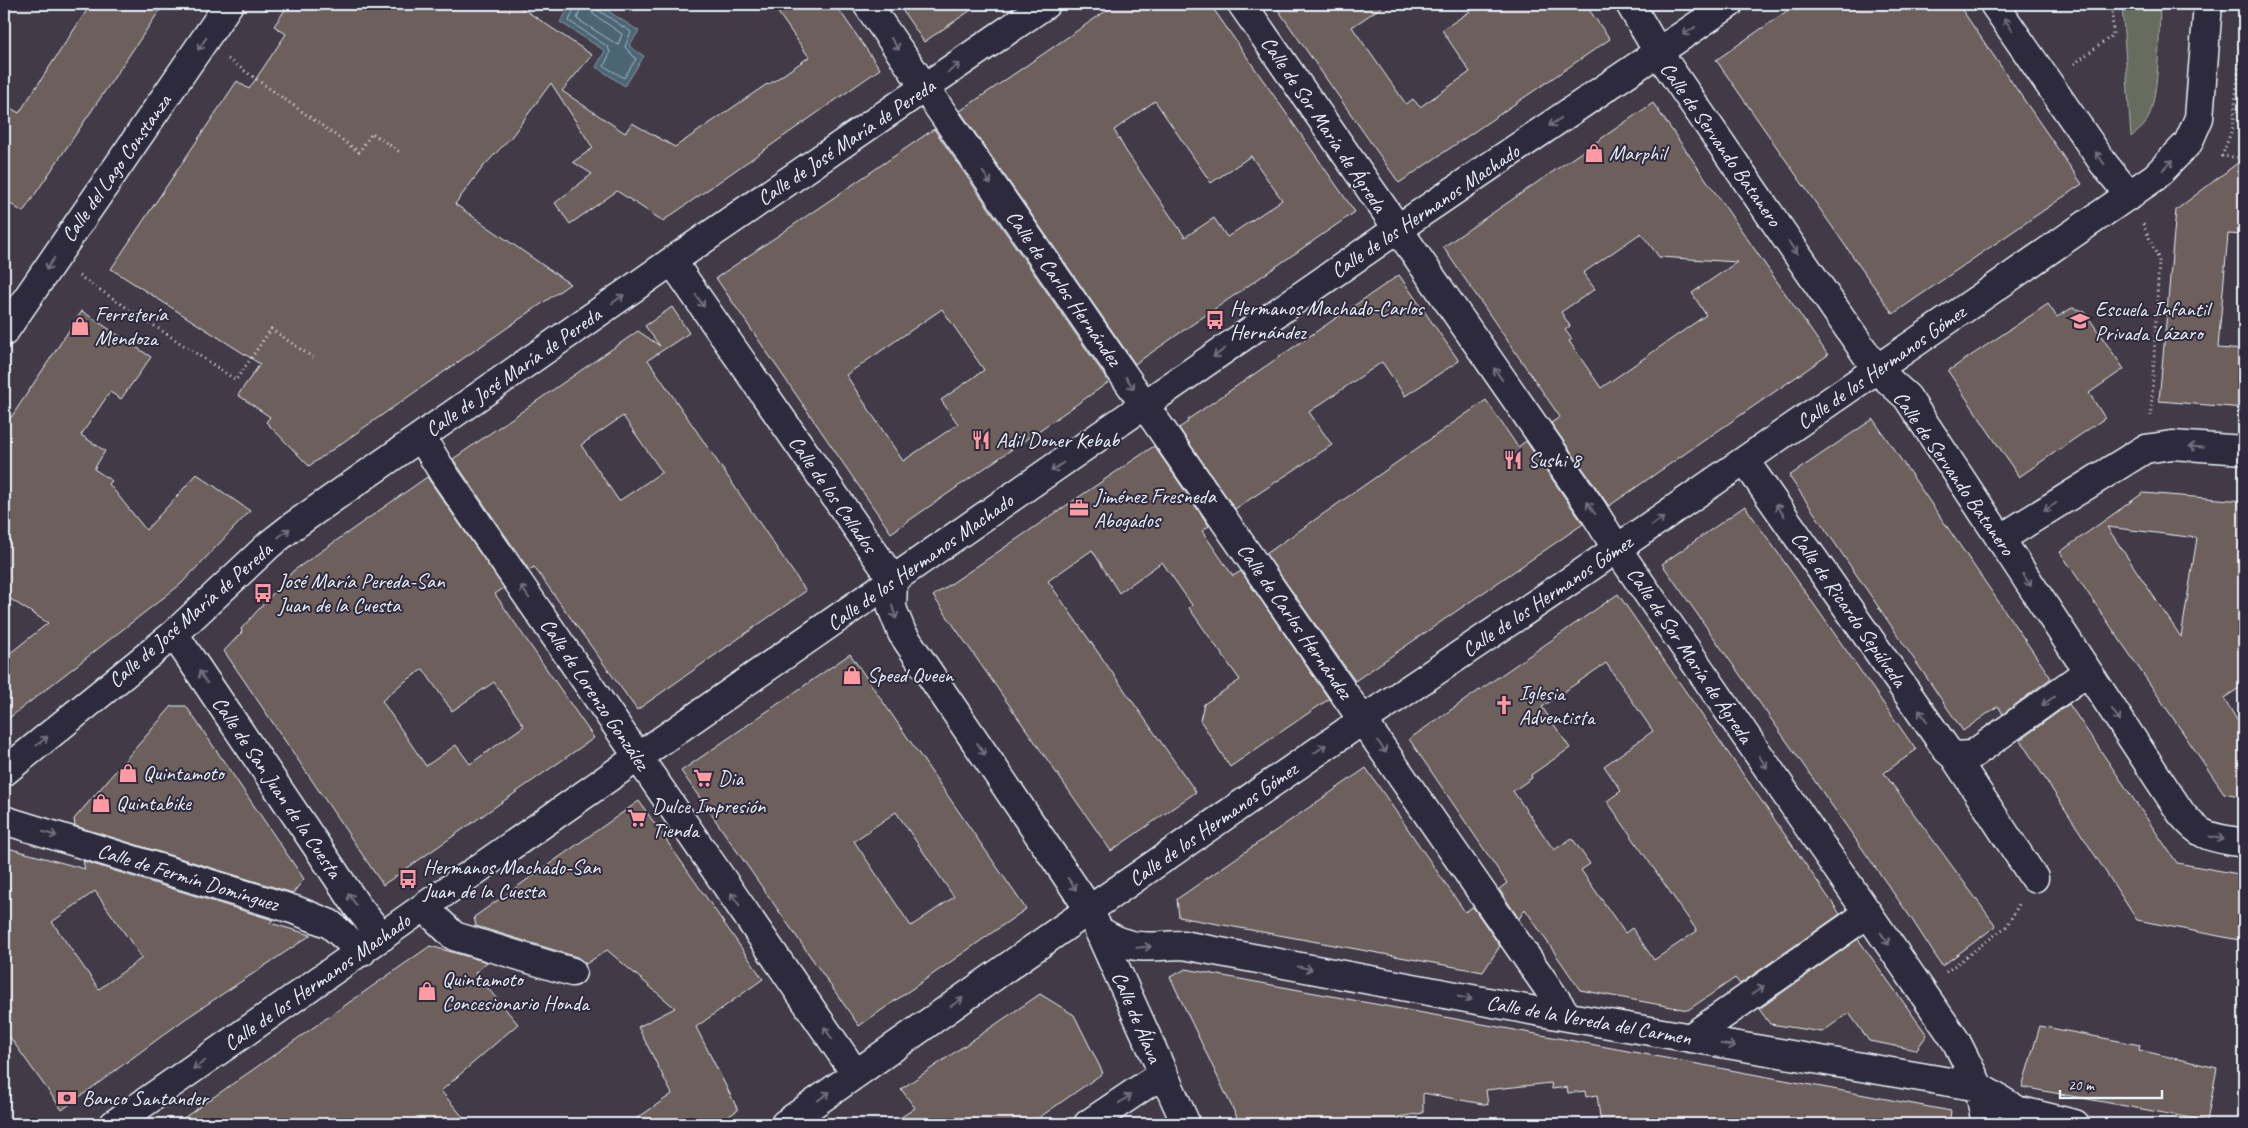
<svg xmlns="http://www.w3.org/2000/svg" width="2248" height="1128" font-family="Caveat,sans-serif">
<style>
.green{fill:#686c5e;stroke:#a8aeab}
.water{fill:#4c6575;stroke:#8a9da9}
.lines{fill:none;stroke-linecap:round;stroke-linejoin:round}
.shore{stroke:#aab9c4;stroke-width:1}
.building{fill:#6d605b;stroke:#e8f1f8;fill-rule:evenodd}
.minor-casing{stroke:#e8f1f8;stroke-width:31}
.path{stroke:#e8f1f8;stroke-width:3;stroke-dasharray:1 4;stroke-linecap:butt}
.minor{stroke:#2f2a3d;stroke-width:28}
.oneway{stroke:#70707e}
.labels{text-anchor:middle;stroke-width:4;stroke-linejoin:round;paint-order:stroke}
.street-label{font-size:21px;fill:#e8f1f8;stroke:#2f2a3d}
.poi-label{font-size:21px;fill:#e8f1f8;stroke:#2f2a3d;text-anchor:start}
</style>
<rect width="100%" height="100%" fill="#423a46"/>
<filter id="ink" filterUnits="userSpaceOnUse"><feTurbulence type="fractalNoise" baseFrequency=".02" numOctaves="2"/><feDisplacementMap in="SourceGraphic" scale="10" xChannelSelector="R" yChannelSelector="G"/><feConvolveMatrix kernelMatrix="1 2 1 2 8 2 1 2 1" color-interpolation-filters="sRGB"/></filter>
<g filter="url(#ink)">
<path class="green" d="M2122,4H2160C2159,32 2160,102 2145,124C2142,129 2135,133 2131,137Z"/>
<path class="water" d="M572,4H597L639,31L629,46L644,56L625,86L596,67L605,51L560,22Z"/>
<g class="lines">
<path class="shore" d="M576,4L569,21L608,47L610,53L604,66L624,78L636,59L625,47L631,32L598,10L595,4
M582,4L577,19L618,45L622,34L593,14L589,4"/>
</g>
<path class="building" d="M91,4H164L23,212L4,200V104L19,113Z
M289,4H516L592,55L562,91L625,133L632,123L675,147L767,84L768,85L809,57L772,4H835L880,69L663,221L617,191L570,224L555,203L592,174L573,162L593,148L551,83L512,136L483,167L455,204L570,284L309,466L266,422L270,417L238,395L260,364L111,269L237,81L249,89L286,34L274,26Z
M898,4H980L924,42Z
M1116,4H1210L1355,212L1135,364L960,111ZM1155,101L1211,183L1251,156L1282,200L1227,237L1214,218L1185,237L1126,151L1114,130Z
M1274,4H1386L1352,27L1406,104L1413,99L1420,107L1470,72L1442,30L1481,4H1585L1610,39L1399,183Z
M1797,4H1958L2082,184L1893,314L1716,60Z
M1653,103L1828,355L1609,506L1551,423L1560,417L1443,247ZM1641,233L1659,257L1737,262L1692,293L1706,315L1601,388L1569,341L1572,339L1565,330L1570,326L1561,312L1595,289L1583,273Z
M934,129L1109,382L891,533L716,278ZM942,309L984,370L941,400L958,424L903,461L846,375Z
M2244,158V235L2228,234L2218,348L2244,350V408L2159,401L2176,210Z
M1399,275L1459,361L1405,396L1382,362L1309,412L1332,445L1235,509L1179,428L1188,422L1187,420Z
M2048,304L2057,317L2072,308L2084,311L2124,369L2089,393L2105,418L2019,477L1948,371Z
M672,307L689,333L648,360L806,591L637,710L534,567L529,570L453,459L638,331L660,346L645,326ZM623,416L662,472L619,501L581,445Z
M82,311L151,357L121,399L110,392L81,435L105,451L94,469L112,481L109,484L146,530L197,474L250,511L181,584L4,722V658L48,623L4,595V428Z
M1486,400L1518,447L1526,441L1583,524L1355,681L1266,554Z
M1873,419L2051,678L2003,714L1998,706L1963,731L1789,476Z
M1154,446L1209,526L1202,531L1233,576L1241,571L1329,699L1230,767L1200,720L1204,704L1240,680L1189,608L1192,605L1162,562L1119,593L1092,550L1048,581L1196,792L1111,851L933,596Z
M427,477L504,588L495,594L594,738L383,885L224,651L242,632L241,629L293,571ZM423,669L452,711L494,682L524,726L470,764L456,745L426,766L382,701L400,685Z
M2143,493L2244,501V671L2242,686L2224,698L2244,732V797L2224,793L2060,552ZM2107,527L2197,538L2181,637Z
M1745,506L1916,750L1884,773L1996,926L1942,966L1911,918L1662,564Z
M1618,594L1840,914L1740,984L1735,978L1688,1010L1580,990L1525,909L1519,919L1499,889L1507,883L1409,739ZM1606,663L1653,731L1604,766L1621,791L1607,801L1697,931L1654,960L1632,928L1625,933L1581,870L1590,864L1572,838L1554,850L1513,791L1532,778L1531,775L1570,748L1542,707Z
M850,654L1026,909L859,1026L681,771ZM896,812L954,897L911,926L854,841Z
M2069,704L2177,863L2244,875V941L2137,920L2020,740Z
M172,706H186L304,879L293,893L75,826L74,819Z
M1366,768L1465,912L1473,907L1500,946L1483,972L1179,917L1177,899Z
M639,801L763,979L696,1027L738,1110L717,1124H629L672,1094L638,1027L675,1008L607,950L586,964L577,957L476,926L474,917Z
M4,847L85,869L83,861L273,920L270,923L311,935L185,1019L62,1110L4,1029ZM95,891L142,958L99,989L52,922Z
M1858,939L1927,1035L1916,1050L1869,1041L1849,1013L1822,1032L1770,1024L1759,1009Z
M430,946L487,962L475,973L518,1024L441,1091L469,1124H175Z
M1186,969L1951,1111L1949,1124H1601L1597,1095L1586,1097L1585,1091L1568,1093L1567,1087L1552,1089L1551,1083L1486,1090L1488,1105L1423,1093V1113L1398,1117V1124H1240L1170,977Z
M1040,994L1074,1015L1103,1073L1030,1124H891L915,1108L901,1089Z
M2040,1026L2140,1045L2139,1050L2217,1068L2207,1121L2022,1087Z"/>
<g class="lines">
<g class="minor-casing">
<path id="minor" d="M867,4L1568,1017
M1242,4L1592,509L1617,549L1956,1041L1979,1087L1986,1124
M1630,4L1658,52L1877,370L1907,397L2181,813C2203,840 2213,837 2244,843
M1994,4L2104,164L2130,196
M672,261L893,580L892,608L902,633L1089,909L1186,1124
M4,332L229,4
M421,437L444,474L855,1073
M1745,461L1947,750L1954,756L1972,755L2087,672
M2000,539L2145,449L2172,445L2244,450
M174,634L357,906L382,937
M1954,756L2034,878
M4,772L174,634L270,544L293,526L672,261L1046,4
M4,820L295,910L330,924L362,952
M424,907L454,936L572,972
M1100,931C1132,952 1147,946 1183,945L1568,1017L1979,1087L2017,1110L2075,1124
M1690,1038L1867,914
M114,1124L638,757L1396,230L1729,4
M785,1124L1050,937L1363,720L1586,570L2155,177L2188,143L2199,118L2208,4
M1088,1124L1162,1074"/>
</g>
<path class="path" d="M2244,8L2233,127L2222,156L2244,158
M228,59L359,152L372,133L401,153
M2074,64L2113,35L2112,4
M2143,224L2159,260L2151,416
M79,276L236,380L271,329L315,359
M1946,972L2007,926L2019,904"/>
<use href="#minor" class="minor"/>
</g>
<defs><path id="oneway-shaft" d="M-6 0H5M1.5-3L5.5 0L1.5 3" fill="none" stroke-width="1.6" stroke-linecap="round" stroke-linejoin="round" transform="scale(1.25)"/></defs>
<g class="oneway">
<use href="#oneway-shaft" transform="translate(2008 24) rotate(-124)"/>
<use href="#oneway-shaft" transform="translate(1689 31) rotate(146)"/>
<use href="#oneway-shaft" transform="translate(202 44) rotate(125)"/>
<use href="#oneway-shaft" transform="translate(895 44) rotate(56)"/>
<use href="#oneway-shaft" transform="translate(954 68) rotate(-35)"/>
<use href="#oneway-shaft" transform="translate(1555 122) rotate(146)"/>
<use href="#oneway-shaft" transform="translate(2100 158) rotate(-125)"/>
<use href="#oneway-shaft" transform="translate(2168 165) rotate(-43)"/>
<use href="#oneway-shaft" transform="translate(987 178) rotate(55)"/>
<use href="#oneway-shaft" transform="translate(1793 248) rotate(55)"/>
<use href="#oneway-shaft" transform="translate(50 264) rotate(124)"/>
<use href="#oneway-shaft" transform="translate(618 299) rotate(-35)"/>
<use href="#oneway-shaft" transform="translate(700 301) rotate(55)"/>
<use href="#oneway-shaft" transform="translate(1219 353) rotate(144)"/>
<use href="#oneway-shaft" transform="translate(1498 374) rotate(-125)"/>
<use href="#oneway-shaft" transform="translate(1130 383) rotate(55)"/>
<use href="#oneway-shaft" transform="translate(2196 447) rotate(-176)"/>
<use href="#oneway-shaft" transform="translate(1057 467) rotate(145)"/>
<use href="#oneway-shaft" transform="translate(2050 507) rotate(148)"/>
<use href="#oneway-shaft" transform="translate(1591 508) rotate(-124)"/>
<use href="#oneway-shaft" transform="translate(1780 510) rotate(-125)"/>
<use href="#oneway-shaft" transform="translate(1658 521) rotate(-35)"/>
<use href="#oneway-shaft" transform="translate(284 533) rotate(-37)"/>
<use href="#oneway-shaft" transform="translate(2027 580) rotate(57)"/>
<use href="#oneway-shaft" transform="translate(525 592) rotate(-124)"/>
<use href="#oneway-shaft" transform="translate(894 612) rotate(73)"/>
<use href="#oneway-shaft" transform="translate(203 677) rotate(-124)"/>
<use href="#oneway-shaft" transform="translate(2048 701) rotate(145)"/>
<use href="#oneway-shaft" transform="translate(2116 715) rotate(56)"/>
<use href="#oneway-shaft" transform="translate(1923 716) rotate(-125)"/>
<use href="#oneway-shaft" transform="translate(42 741) rotate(-39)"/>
<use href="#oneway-shaft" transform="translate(1382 747) rotate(54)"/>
<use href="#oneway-shaft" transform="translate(981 749) rotate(56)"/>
<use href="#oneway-shaft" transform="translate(1320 749) rotate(-35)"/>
<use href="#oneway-shaft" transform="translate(1763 762) rotate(56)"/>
<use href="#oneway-shaft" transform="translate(50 834) rotate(17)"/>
<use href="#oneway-shaft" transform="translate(2217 838) rotate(12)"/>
<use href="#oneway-shaft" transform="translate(1072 884) rotate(55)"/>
<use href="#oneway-shaft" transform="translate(352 899) rotate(-124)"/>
<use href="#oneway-shaft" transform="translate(735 899) rotate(-125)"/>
<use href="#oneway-shaft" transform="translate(1885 939) rotate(55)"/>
<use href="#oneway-shaft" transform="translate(1144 947) rotate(-5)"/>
<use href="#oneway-shaft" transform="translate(1305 968) rotate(11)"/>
<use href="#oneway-shaft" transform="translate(1758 990) rotate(-35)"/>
<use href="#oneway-shaft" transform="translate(1465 998) rotate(11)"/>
<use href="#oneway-shaft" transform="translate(957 1002) rotate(-35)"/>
<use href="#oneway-shaft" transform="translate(828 1033) rotate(-124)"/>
<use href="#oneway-shaft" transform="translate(1728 1045) rotate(10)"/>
<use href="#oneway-shaft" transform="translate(199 1065) rotate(145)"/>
<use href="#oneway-shaft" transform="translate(824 1096) rotate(-36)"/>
<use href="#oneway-shaft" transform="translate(1125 1099) rotate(-34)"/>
</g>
</g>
<defs>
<g id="shop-bare" transform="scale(1.5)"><path d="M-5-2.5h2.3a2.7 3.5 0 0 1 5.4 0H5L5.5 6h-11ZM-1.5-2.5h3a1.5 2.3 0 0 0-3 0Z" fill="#ff9aa2" stroke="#2f2a3d" stroke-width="2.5" paint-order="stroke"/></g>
<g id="bus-bare" transform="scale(1.5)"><path d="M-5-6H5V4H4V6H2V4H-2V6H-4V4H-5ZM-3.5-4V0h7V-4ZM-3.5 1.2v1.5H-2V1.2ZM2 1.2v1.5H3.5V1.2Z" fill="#ff9aa2" stroke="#2f2a3d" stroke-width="2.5" paint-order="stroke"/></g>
<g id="school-bare" transform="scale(1.5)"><path d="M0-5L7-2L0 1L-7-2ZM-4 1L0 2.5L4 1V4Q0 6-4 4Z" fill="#ff9aa2" stroke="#2f2a3d" stroke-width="2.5" paint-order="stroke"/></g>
<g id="restaurant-bare" transform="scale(1.5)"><path d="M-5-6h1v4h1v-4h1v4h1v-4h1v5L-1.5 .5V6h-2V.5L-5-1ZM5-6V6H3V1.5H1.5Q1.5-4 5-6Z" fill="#ff9aa2" stroke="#2f2a3d" stroke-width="2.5" paint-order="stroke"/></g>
<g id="office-bare" transform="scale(1.5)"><path d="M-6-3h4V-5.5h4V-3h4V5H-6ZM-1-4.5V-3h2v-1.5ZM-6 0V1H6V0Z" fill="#ff9aa2" stroke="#2f2a3d" stroke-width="2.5" paint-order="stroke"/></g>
<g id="church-bare" transform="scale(1.5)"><path d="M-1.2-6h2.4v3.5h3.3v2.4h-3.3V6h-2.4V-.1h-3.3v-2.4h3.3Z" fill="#ff9aa2" stroke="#2f2a3d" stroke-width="2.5" paint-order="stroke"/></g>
<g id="supermarket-bare" transform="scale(1.5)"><path d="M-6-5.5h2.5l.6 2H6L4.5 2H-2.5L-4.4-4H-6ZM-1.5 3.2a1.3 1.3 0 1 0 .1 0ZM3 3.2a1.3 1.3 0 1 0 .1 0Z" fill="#ff9aa2" stroke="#2f2a3d" stroke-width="2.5" paint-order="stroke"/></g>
<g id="bank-bare" transform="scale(1.5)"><path d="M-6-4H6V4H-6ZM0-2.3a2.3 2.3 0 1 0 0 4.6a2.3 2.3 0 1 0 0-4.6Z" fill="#ff9aa2" stroke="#2f2a3d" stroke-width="2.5" paint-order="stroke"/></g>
</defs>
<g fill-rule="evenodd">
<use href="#shop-bare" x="1594" y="153"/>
<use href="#bus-bare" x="1215" y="320"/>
<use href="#school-bare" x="2080" y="321"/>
<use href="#shop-bare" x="80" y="326"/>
<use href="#restaurant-bare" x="981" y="440"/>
<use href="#restaurant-bare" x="1513" y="460"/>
<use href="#office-bare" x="1079" y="508"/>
<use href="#bus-bare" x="263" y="593"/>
<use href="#shop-bare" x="852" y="675"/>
<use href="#church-bare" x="1504" y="705"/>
<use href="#shop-bare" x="128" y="773"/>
<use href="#supermarket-bare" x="703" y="778"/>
<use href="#shop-bare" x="101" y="803"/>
<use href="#supermarket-bare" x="637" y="818"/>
<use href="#bus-bare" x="408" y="879"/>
<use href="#shop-bare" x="427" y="991"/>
<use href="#bank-bare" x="67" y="1098"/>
</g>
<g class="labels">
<g class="street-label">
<text transform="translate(1324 124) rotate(56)" y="7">Calle de Sor María de Ágreda</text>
<text transform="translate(846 142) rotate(-34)" y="7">Calle de José María de Pereda</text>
<text transform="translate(1721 144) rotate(55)" y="7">Calle de Servando Batanero</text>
<text transform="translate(116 168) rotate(-55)" y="7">Calle del Lago Constanza</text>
<text transform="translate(1425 211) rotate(-34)" y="7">Calle de los Hermanos Machado</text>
<text transform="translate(1064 288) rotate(55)" y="7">Calle de Carlos Hernández</text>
<text transform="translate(1881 367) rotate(-35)" y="7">Calle de los Hermanos Gómez</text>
<text transform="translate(513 372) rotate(-35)" y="7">Calle de José María de Pereda</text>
<text transform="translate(1954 473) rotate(55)" y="7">Calle de Servando Batanero</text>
<text transform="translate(833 494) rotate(55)" y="7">Calle de los Collados</text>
<text transform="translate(920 562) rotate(-35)" y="7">Calle de los Hermanos Machado</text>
<text transform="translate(1547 596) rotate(-34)" y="7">Calle de los Hermanos Gómez</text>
<text transform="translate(1849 609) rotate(55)" y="7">Calle de Ricardo Sepúlveda</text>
<text transform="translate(190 615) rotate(-41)" y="7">Calle de José María de Pereda</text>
<text transform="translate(1295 621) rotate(55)" y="7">Calle de Carlos Hernández</text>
<text transform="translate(1690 655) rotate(56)" y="7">Calle de Sor María de Ágreda</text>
<text transform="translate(595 694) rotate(56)" y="7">Calle de Lorenzo González</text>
<text transform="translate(277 787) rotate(56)" y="7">Calle de San Juan de la Cuesta</text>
<text transform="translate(1213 824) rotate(-35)" y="7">Calle de los Hermanos Gómez</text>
<text transform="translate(188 877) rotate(17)" y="7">Calle de Fermín Domínguez</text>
<text transform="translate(317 982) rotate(-35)" y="7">Calle de los Hermanos Machado</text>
<text transform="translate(1137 1017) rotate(67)" y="7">Calle de Álava</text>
<text transform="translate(1589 1020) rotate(10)" y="7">Calle de la Vereda del Carmen</text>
</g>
<g class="poi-label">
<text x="1609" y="160">Marphil</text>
<text x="1230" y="315">Hermanos Machado-Carlos<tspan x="1230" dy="24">Hernández</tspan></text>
<text x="2095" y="316">Escuela Infantil<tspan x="2095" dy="24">Privada Lázaro</tspan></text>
<text x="95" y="321">Ferretería<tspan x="95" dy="24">Mendoza</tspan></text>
<text x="996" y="447">Adil Doner Kebab</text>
<text x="1528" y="467">Sushi 8</text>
<text x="1094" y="503">Jiménez Fresneda<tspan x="1094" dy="24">Abogados</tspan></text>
<text x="278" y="588">José María Pereda-San<tspan x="278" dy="24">Juan de la Cuesta</tspan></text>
<text x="867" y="682">Speed Queen</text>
<text x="1519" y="700">Iglesia<tspan x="1519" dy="24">Adventista</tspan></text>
<text x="143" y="780">Quintamoto</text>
<text x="718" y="785">Dia</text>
<text x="116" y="810">Quintabike</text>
<text x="652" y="813">Dulce Impresión<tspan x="652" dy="24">Tienda</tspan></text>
<text x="423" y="874">Hermanos Machado-San<tspan x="423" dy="24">Juan de la Cuesta</tspan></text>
<text x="442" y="986">Quintamoto<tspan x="442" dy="24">Concesionario Honda</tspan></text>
<text x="82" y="1105">Banco Santander</text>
</g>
</g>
<rect width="2248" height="1128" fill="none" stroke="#2f2a3d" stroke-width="20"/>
<rect x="10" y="10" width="2228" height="1108" fill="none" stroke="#e8f1f8" stroke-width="2" filter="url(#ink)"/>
<path d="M2060 1090v8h102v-8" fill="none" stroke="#e8f1f8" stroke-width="2.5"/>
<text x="2068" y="1090" font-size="15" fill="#e8f1f8" stroke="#2f2a3d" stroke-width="4" paint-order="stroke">20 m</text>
</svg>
